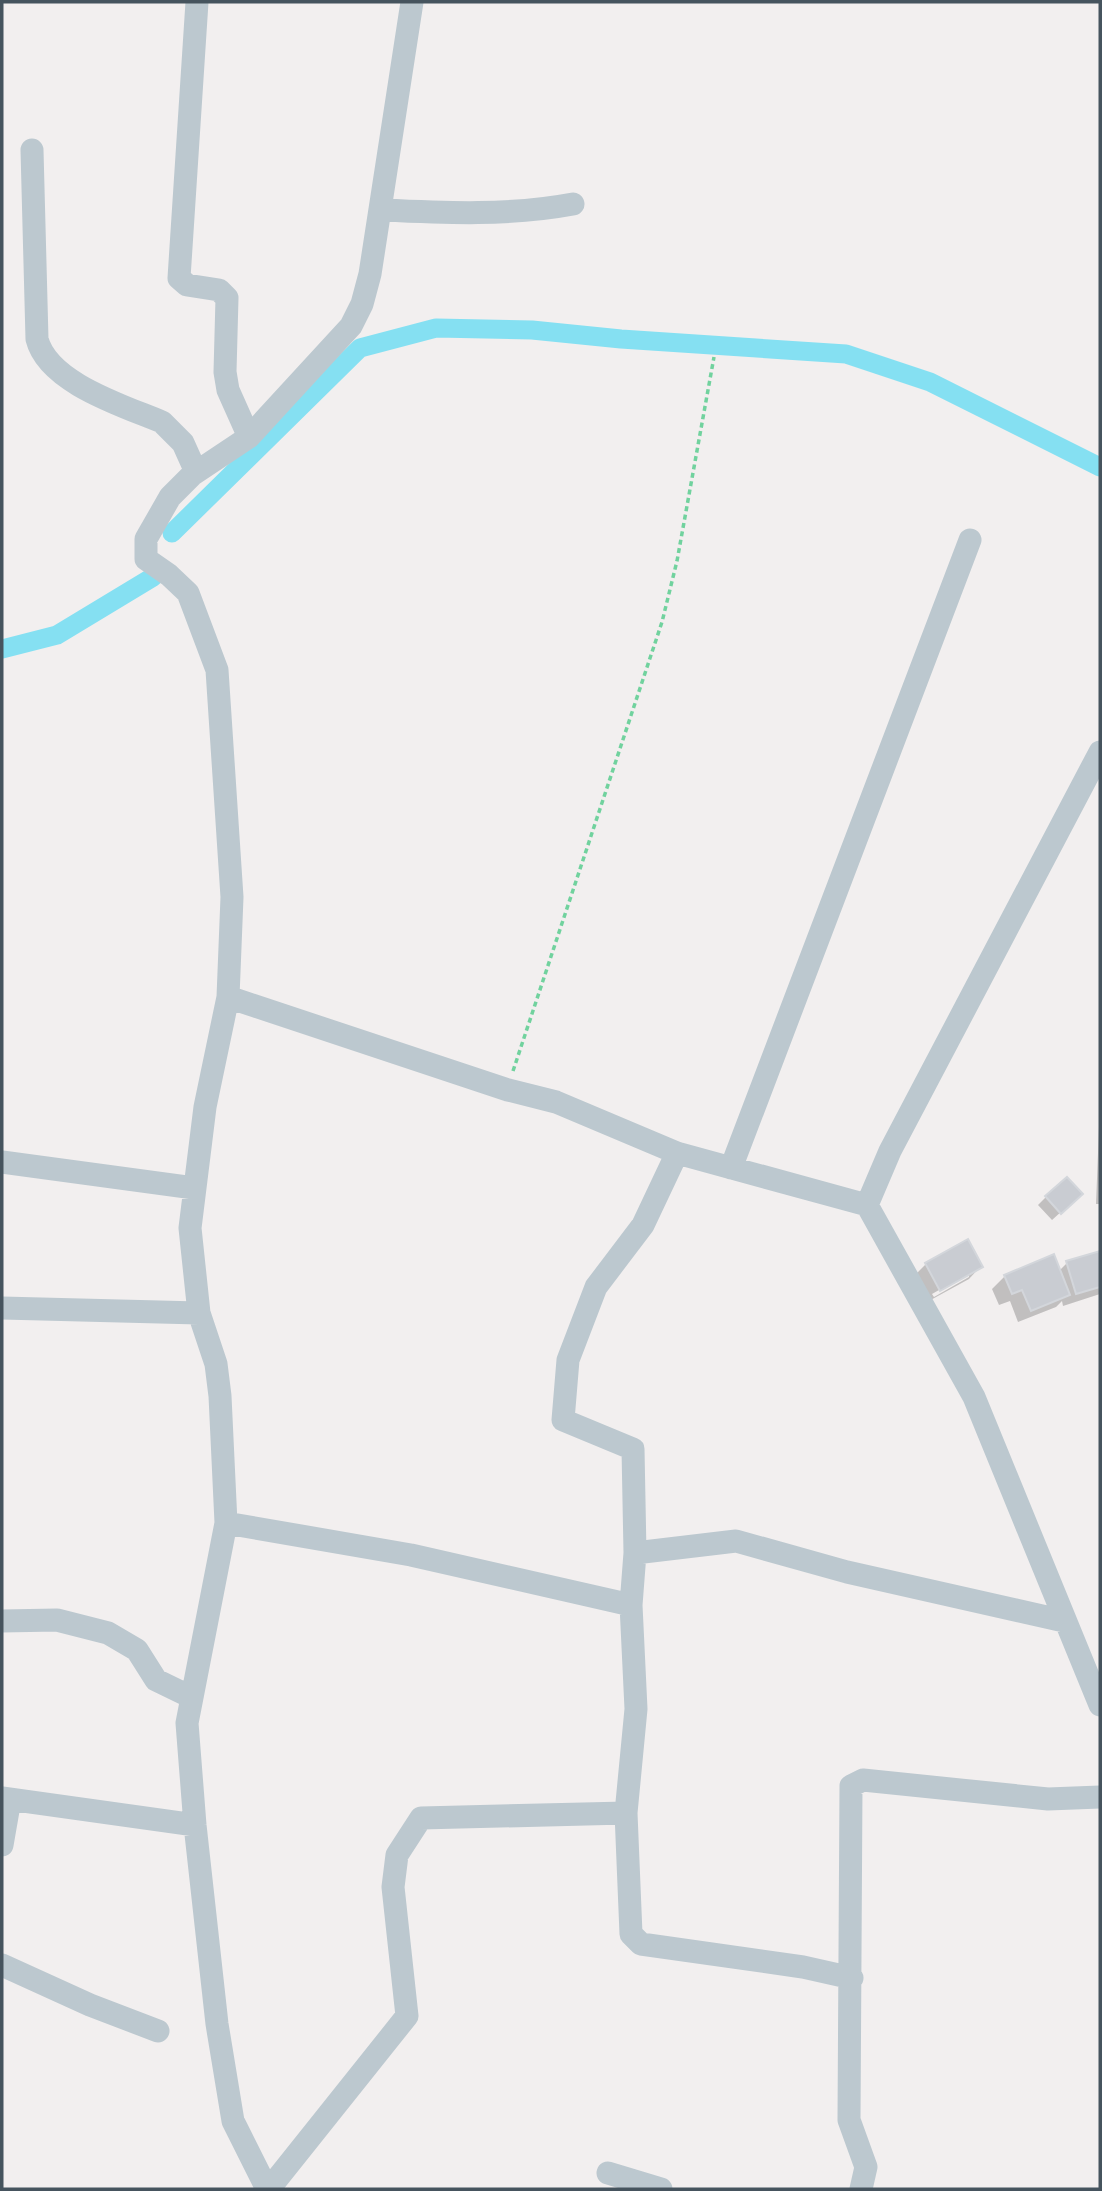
<svg xmlns="http://www.w3.org/2000/svg" width="1102" height="2191" font-family="Jost,sans-serif">
<style>
.shadow{fill:#0003;fill-rule:evenodd}
.lines{fill:none;stroke-linecap:round;stroke-linejoin:round}
.canal{stroke:#85e0f2;stroke-width:19}
.building{fill:#c9ccd2;stroke:#d3d6db;stroke-width:2}
.path{stroke:#71d29e;stroke-width:3.5;stroke-dasharray:5 3.5;stroke-linecap:butt}
.minor{stroke:#bcc8cf;stroke-width:23}
</style>
<rect width="100%" height="100%" fill="#f2efef"/>
<path class="shadow" d="M1100,1101V1204H1096Z
M1046,1197L1072,1202L1052,1220L1038,1205Z
M1100,1253V1294L1063,1306L1062,1301L1056,1307L1018,1322L1010,1301L999,1305L992,1289L1005,1276L1059,1271L1067,1263Z
M926,1264L981,1266L969,1279L927,1302L913,1277ZM969,1273V1277L934,1297L932,1294Z"/>
<g class="lines">
<path class="canal" d="M172,533L360,348L436,328L532,330L621,339L846,354L930,382L1100,467
M2,649L57,635L153,577"/>
</g>
<path class="building" d="M1067,1177L1083,1194L1061,1214L1045,1196Z
M968,1239L983,1267L940,1291L925,1263Z
M1100,1251V1287L1076,1294L1066,1261Z
M1054,1254L1070,1295L1031,1311L1022,1290L1012,1294L1004,1275Z"/>
<g class="lines">
<path class="path" d="M513,1071L662,622L677,561L714,357"/>
<path class="minor" d="M197,2L179,278L187,285L219,290L227,298L225,372L228,390L249,437
M32,150L37,339C48,383 124,406 162,422L183,443L196,472
M381,210C446,213 509,216 573,204
M228,997L508,1090L556,1102L677,1153L867,1205L974,1397L1100,1705
M677,1153L643,1225L596,1287L568,1360L563,1420L633,1449L635,1553L631,1605L636,1709L626,1813L631,1934L641,1944L803,1967L852,1978
M2,1162L194,1188
M731,1168L970,540
M867,1205L890,1151L1100,752
M2,1308L199,1313
M226,1523L411,1555L631,1605
M635,1553L736,1541L847,1572L1064,1621
M2,1621L57,1620L108,1633L137,1650L156,1680L191,1697
M2,1798L195,1825
M2,1845L10,1799
M2,1965L90,2005L158,2031
M608,2173L661,2189
M267,2189L233,2121L217,2024L195,1825L187,1723L226,1523L220,1396L216,1364L199,1313L190,1228L205,1107L228,997L232,897L217,670L188,593L169,575L146,559V539L170,497L192,475L249,437L351,326L362,304L370,274L412,2
M269,2189L407,2016L393,1887L397,1855L421,1818L626,1813
M861,2189L866,2167L849,2120L851,1786L863,1780L1048,1799L1100,1797"/>
</g>
<rect width="1102" height="2191" fill="none" stroke="#46545e" stroke-width="7"/>
</svg>
